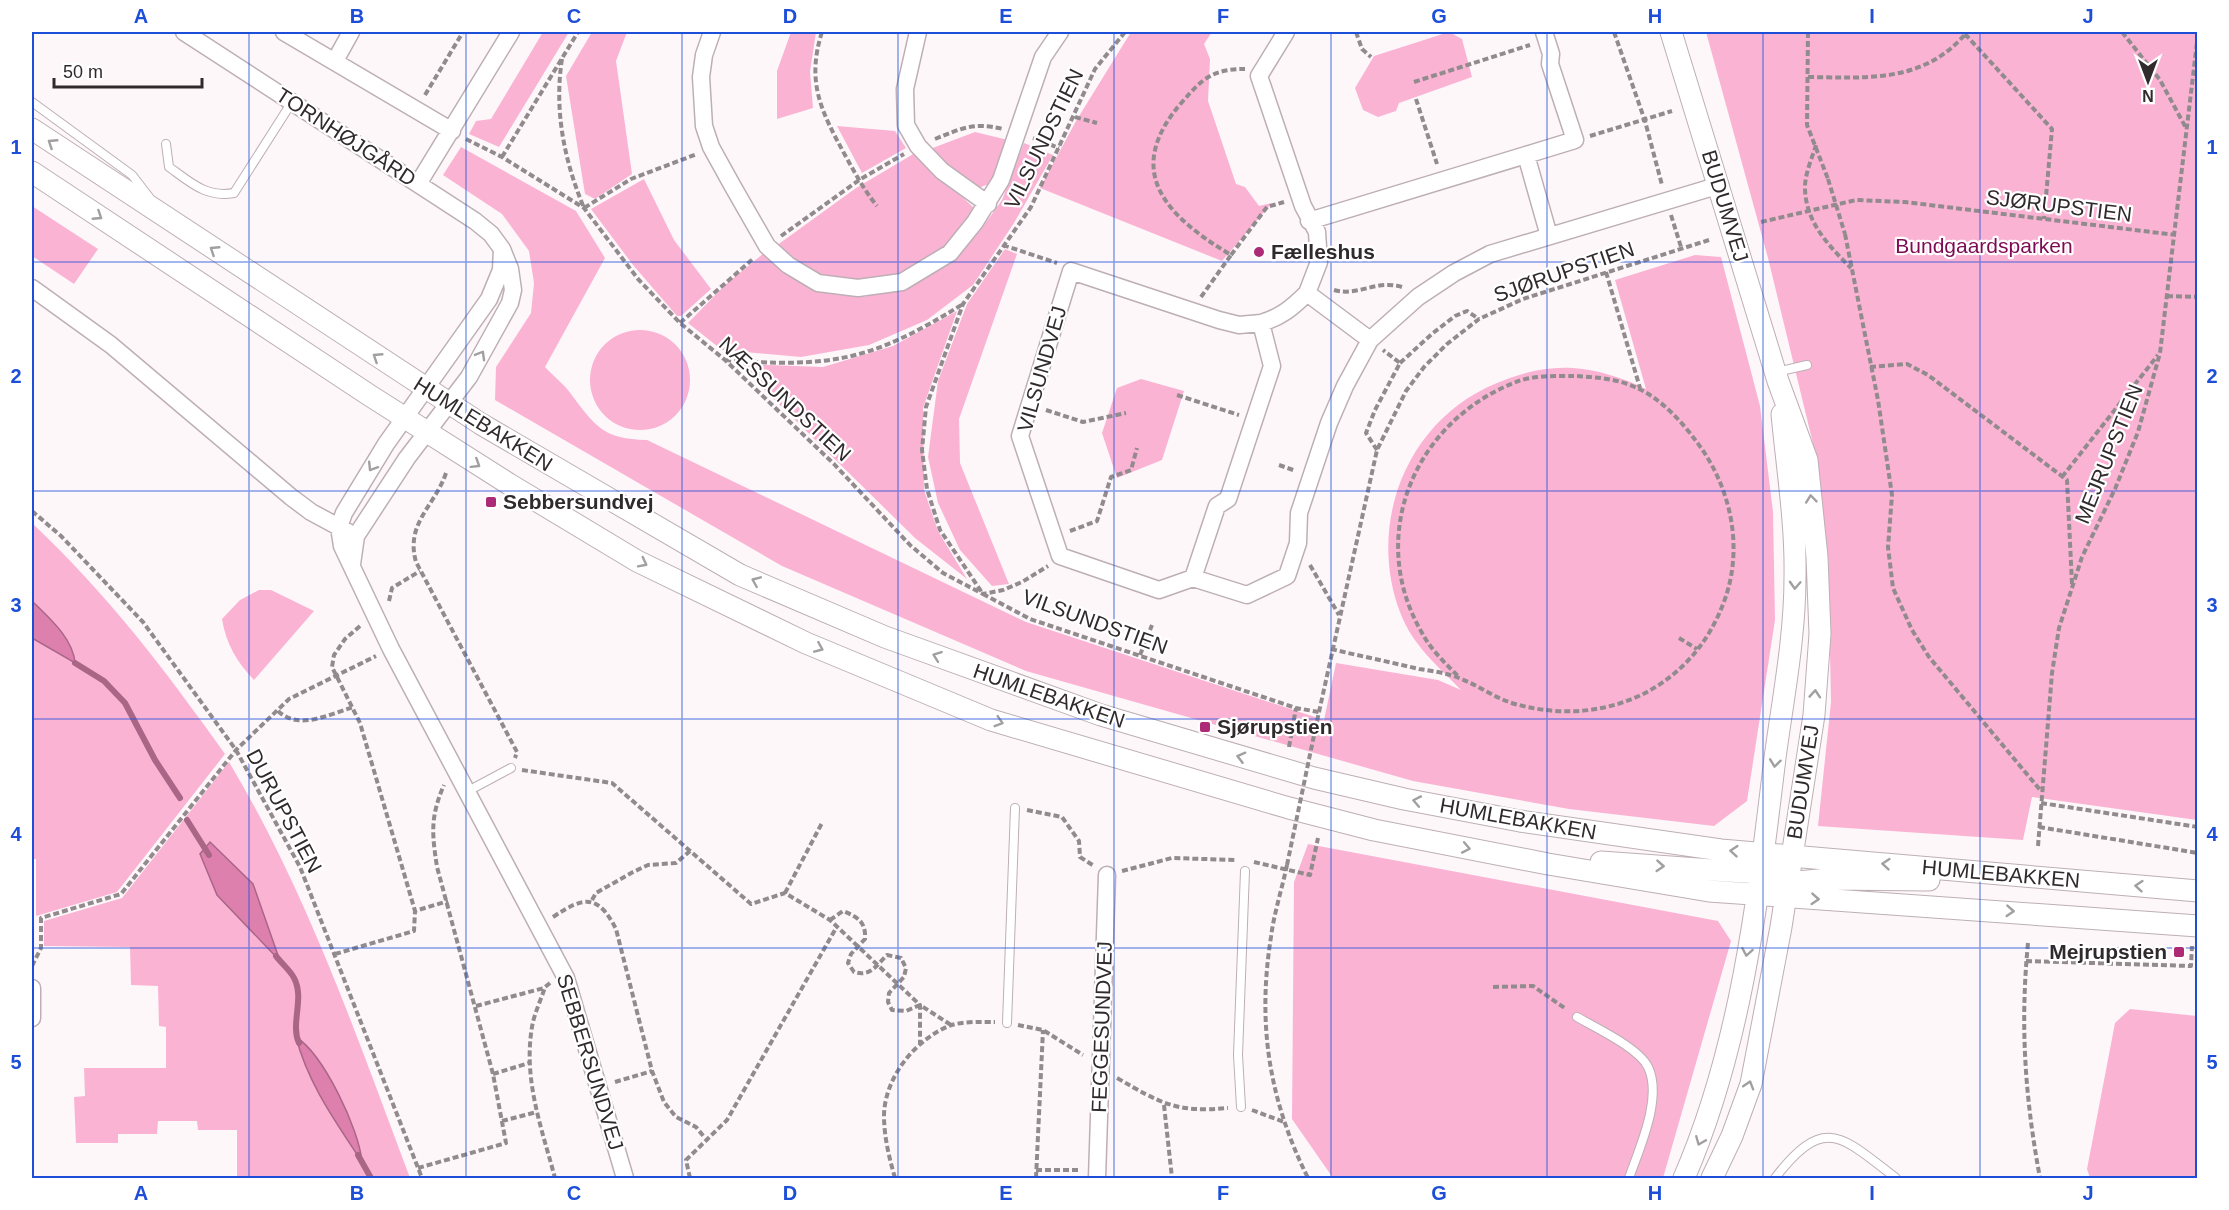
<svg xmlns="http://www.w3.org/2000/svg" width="2229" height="1210" font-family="Arial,sans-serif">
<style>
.green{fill:#fbb3d4}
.water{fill:#dd80ae;stroke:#a96687;stroke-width:1.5}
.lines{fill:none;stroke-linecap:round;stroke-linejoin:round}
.stream{stroke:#a96687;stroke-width:6}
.service-casing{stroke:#bdafb5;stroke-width:10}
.minor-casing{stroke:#bdafb5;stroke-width:19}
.tertiary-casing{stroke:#bdafb5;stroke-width:23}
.path{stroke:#918b8e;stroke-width:4;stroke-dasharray:6 3;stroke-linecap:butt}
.service{stroke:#fff;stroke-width:8}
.minor{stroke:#fff;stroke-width:16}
.tertiary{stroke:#fff;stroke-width:21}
.path-bridge{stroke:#918b8e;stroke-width:4;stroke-dasharray:6 3;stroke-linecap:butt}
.oneway{stroke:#a29fa0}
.grid{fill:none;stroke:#1d4ed8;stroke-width:1.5;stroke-opacity:0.55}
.poi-dot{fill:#ac2a76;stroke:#fff;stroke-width:2}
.labels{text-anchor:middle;stroke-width:4.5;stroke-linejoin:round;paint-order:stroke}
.street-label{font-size:21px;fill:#302a2d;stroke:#fff}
.park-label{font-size:21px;fill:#7d0a52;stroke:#fff}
.poi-label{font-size:21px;font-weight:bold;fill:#302a2d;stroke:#fff;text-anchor:start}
.neatline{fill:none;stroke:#1d4ed8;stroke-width:2}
.grid-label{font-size:20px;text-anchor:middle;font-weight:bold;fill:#1d4ed8}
</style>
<rect width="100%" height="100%" fill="#fdf7fa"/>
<path class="green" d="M543,32H569L499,147L469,134L476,121L491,119Z
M592,32H627L616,61L632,174L595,199L585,194L566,76Z
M791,32H816L810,72L813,108L777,119V71Z
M1131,32H1212L1204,44L1210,59L1208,101L1236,184L1245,187L1259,206L1272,203L1222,261L1040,188L1076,121Z
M1449,32L1462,39L1472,77L1399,103L1396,111L1378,117L1363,110L1355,88L1374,56Z
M1706,32H2197V820L2032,797L2023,840L1818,826L1831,702L1828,555L1816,456L1768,258Z
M837,126L895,131L906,148L862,173Z
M975,132L1008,140L992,183L978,188L952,172L930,149Z
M1024,143L1053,155L1014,223L973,285L927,320L869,345L801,357L722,350L688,323L725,285L764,253L817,290L864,297L908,285L951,258L979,232L1002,200Z
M461,147L576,211L605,258L545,367C553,376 564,384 571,394C596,427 603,439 647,440L1026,622L1324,720L1336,663L1438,680L1461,690C1438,666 1412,645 1400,612C1366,522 1408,419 1497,383C1520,373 1547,366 1573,368C1599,370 1623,378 1646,389L1615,280L1695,255L1721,257L1760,406L1773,512L1775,620L1747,801L1714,826L1569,809L1413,781L1026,671L782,566L495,400L496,367L531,313L534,283L529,251L502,214L443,175Z
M915,153L974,208C966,222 958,239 946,250C939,257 926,261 918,266C868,292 815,287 776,246L856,188Z
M644,179L674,240L711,289L681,316H677L633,265L591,209Z
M32,206L98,249L74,284L32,256Z
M1005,249L1017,254L959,419L960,463L1009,584L992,586L960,550L938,503L928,457L938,381L967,304Z
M957,311L923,408L924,490L938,531L967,579L915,538L738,364L823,367L893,346Z
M590 380a50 50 0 1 1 100 0a50 50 0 1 1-100 0Z
M1141,379L1184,391L1162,460L1117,478L1102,433L1117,388Z
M32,523C109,596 163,667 225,754L117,892L36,916V859H32Z
M259,590H271L314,611L254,680C237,662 226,644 222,619L240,600Z
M229,762C307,892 357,1037 410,1178H237V1130H198L197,1121H158L157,1134H118V1143H76L74,1097L85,1096L84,1068H166V1027L159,1026L158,986L131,985L130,947L44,946V921L122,898Z
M1308,844L1718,921L1731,941L1663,1178H1333L1292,1119L1294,882Z
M2130,1009L2197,1016V1178H2090L2087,1169L2115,1023Z"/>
<path class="water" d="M32,601C49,618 73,638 75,663L32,638Z
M210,842L253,884L280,961L217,895L200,854Z
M296,1037C324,1055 359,1129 362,1162C336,1122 308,1084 296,1037Z"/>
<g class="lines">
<path class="stream" d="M75,663L104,681L125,703L155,760L180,798
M187,820L209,855
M276,956C281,963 290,970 294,978C305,998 290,1024 299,1043
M358,1155L371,1178"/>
<g class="service-casing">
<path id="service" d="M32,102L132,175L149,197
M166,144L169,167C190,182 206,198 234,193L292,102
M1776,372L1807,365
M468,791L511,768
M1577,1017C1596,1028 1639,1048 1648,1067C1663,1098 1639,1149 1629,1178
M1007,1023L1015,808
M1241,1107L1238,1055L1245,871
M1775,1178C1825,1113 1842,1137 1896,1178"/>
</g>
<g class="minor-casing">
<path id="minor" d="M184,32L475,221L491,234L502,249L510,269L513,290L510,303L469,377L407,458L356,536L352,564
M284,32L452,131
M712,32L704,55L701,77L704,126L711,147L732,185L767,246L788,265L818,283L858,288L902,282L950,253L975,222L1001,180L1043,57L1060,32
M918,32L905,89L906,125L918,146L942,171L988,204
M1286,32L1259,76L1303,206L1317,232L1319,262L1307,293L1370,340
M1544,32L1551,54L1550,64L1575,140L1526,155L1549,236
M335,61L351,32
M418,184L511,32
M1309,221L1526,155
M502,249L501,270L489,299L386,444L344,513L339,527L342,546L391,649L566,978L625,1178
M32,288L111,345L291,497L311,512L348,532
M1261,323L1239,325L1219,320L1071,271L1020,436L1060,556L1159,590L1193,578L1217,506L1228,499L1272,366L1261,323C1281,317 1292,308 1307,293
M1193,578L1247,595L1287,576L1298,543L1299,513L1329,423L1345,386L1370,340L1418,297L1454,273L1490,254L1720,185
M32,988V1018
M1097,1178L1107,875"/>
</g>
<g class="tertiary-casing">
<path id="tertiary" d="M1671,32L1778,381L1807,460L1817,557L1820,634L1814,715L1781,927L1751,1084L1732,1136L1712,1178
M32,129L481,424L740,575L885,637L1101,715L1314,778L1404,799L1520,821L1721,850L2198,891
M32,172L369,395L509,484L637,561L806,643L991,720L1289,808L1374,830L1548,864L1709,891L2198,926
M1601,862L1712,870L1760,873L1773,870
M1775,884L1829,879L1929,880
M1684,1178C1741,1047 1758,900 1775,758C1783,698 1795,638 1795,577C1796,523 1787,468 1782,414"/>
</g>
<path class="path" d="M822,32C806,82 821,111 845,155C855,173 864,190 877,206
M1125,32L1095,69L1031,207L963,304L926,407L922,450L927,489L940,530L983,594L1030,619L1296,708L1319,712
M1356,32L1362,49L1371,57
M1614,32L1645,121L1662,185
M1808,32L1807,125L1828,179
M2122,32L2160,80L2186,128
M1965,34L2052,129L2044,219
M562,59C554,110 564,160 584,208L631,179L697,154
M1808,77C1868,78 1925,83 1967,32
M1414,82L1530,45
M425,95L463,32
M1416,99L1437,164
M1075,117L1097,123
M1590,136L1672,111
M1033,138L1059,148
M466,139L502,157L584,208L638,279L680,323L725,360L834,464L910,545L943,573L983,594L1003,590L1022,582L1048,566
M935,139C962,128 974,122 1003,129
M1816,145C1812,158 1805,174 1805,187C1805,222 1829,246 1851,268
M502,157L578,32
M1671,215L1681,247
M1761,222L1856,200L1905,202L2176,235
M1845,234L1878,400L1892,495L1888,547L1893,588L1912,630L1929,657L2041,791
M781,236L859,180L904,154
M1003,245L1057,263
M1231,255L1267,207L1284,202
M1606,272L1640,388
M1334,290C1358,297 1376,279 1402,287
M2167,296L2198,297
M1201,297L1231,255C1166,216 1121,171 1183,101C1203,78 1213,69 1245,69
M680,323L754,258
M725,360C832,368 871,361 963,304
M1400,363L1433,333L1455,316L1467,311L1479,319
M1870,367L1907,364L1928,375L2067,480L2072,584
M1177,395L1239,415
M1046,410L1083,422L1126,413
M1377,450L1366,433L1375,410L1400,363L1383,350
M1279,465L1296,471
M446,473C435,506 405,523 416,562L517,752L515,758
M2062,477L2158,355
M32,511L61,536L143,622L236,750L300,867L422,1178
M1070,531L1097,521L1111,477L1131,470L1137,448
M1310,565L1339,615
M389,601L392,588L420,571
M360,626L345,639L334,655L332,667L360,723L415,911L448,901
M1679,638L1697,649
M1331,649C1360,656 1390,662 1419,669C1432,671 1447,673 1459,678C1480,686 1497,700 1519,705C1608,728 1694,687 1725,599C1744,545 1730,485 1696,441C1682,422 1661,399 1639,389C1620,379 1596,377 1575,376C1557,376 1533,375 1516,382C1415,421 1366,535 1421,631C1430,649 1445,663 1459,677
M1140,655L1152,625
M278,711C299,731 329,714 354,707
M1317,721L1377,450L1406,391L1424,367L1447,344L1479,319L1523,299L1709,240
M1289,747L1296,708
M522,770L612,783L751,904L785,893L830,920L920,1005V1044
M2041,803L2198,827
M1027,810L1062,817L1079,841L1080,857L1094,866
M2039,827L2198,853
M2038,846L2052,673L2059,628L2082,557L2115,489L2138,432L2160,353L2198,34
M1254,862L1310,875L1318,838
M1287,865C1282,889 1274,913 1271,937C1257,1024 1269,1100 1308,1178
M1122,871L1172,858L1236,860
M785,893L822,823
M592,900L596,893L633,872L648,865L676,863L690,851
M553,917C584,896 598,894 616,929L652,1071L664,1102L676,1117L696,1127L705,1138
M830,920L843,911C858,917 866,922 865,939L851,954L848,963L854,972C870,977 876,966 887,955L901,958L906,968L904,977L889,993L888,1002L892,1010L906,1011L920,1005L951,1025
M2028,943C2020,1025 2025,1098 2040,1178
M335,954L414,931L415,911
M2026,961L2191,966L2192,946
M32,966L41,948V918L121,894L236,750L289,699L376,656
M550,983L545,987C541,1000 534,1014 532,1027C523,1080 542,1129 555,1178
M1493,987L1533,986L1566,1009
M476,1006L544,988
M1018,1025L1043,1030L1083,1055
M493,1074L529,1063
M1117,1078C1161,1103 1175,1113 1228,1108
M615,1082L652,1071
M1164,1105L1172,1178
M1252,1110L1284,1122
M502,1121L537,1112
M418,1168L506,1143L493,1074L437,867C432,834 430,817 444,785
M1036,1170H1081
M690,1178L686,1160L727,1120L836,928
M895,1178C889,1157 884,1137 884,1115C885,1077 915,1040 949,1026C962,1021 982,1022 995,1022
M1036,1178L1043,1030"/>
<use href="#service" class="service"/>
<use href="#minor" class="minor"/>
<use href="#tertiary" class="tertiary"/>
<path class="path-bridge" d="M1828,179L1845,234
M1287,865L1317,721"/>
</g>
<defs><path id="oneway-chevron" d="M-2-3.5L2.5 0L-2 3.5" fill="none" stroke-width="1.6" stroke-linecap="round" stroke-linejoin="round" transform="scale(1.5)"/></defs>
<g class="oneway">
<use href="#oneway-chevron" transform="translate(52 143) rotate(-147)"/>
<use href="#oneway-chevron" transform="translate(98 216) rotate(33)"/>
<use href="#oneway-chevron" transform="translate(214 250) rotate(-147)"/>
<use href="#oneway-chevron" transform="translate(481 355) rotate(-60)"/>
<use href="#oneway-chevron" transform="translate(377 357) rotate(-147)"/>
<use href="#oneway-chevron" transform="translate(476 464) rotate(32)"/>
<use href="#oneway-chevron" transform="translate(372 467) rotate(122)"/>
<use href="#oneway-chevron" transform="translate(1811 499) rotate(-96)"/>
<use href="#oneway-chevron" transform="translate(643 563) rotate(27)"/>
<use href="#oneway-chevron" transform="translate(756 581) rotate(-157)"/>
<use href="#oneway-chevron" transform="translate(1795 585) rotate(93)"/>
<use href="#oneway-chevron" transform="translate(819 648) rotate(23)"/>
<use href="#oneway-chevron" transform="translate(937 656) rotate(-160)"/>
<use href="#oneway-chevron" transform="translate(1815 694) rotate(-86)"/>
<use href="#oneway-chevron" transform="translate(999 722) rotate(17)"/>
<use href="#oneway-chevron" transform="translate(1241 757) rotate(-165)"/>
<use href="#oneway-chevron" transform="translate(1775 763) rotate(97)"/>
<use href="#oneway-chevron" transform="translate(1417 801) rotate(-169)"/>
<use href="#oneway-chevron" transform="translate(1466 848) rotate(11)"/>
<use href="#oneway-chevron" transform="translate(1734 851) rotate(-175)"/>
<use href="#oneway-chevron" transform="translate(1886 864) rotate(-175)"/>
<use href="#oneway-chevron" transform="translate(1660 866) rotate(4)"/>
<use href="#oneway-chevron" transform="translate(2139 886) rotate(-175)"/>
<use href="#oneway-chevron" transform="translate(1815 899) rotate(4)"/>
<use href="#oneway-chevron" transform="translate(2010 911) rotate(4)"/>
<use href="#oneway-chevron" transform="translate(1747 952) rotate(100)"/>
<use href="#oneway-chevron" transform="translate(1749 1085) rotate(-73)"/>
<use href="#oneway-chevron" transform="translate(1700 1141) rotate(112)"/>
</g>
<path class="grid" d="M249,32V1178M466,32V1178M682,32V1178M898,32V1178M1114,32V1178M1331,32V1178M1547,32V1178M1763,32V1178M1980,32V1178M32,262H2198M32,491H2198M32,719H2198M32,948H2198"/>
<g class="poi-dot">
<circle cx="1259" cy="252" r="6"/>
<rect x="485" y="496" width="12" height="12" rx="3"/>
<rect x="1199" y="721" width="12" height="12" rx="3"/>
<rect x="2173" y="946" width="12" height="12" rx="3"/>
</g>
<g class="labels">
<g class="street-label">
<text transform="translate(346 137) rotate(33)" y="7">TORNHØJGÅRD</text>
<text transform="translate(1044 139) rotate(-64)" y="7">VILSUNDSTIEN</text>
<text transform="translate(1725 206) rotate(73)" y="7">BUDUMVEJ</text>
<text transform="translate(2059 206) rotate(7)" y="7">SJØRUPSTIEN</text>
<text transform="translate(1564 272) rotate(-19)" y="7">SJØRUPSTIEN</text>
<text transform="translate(1042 369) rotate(-74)" y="7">VILSUNDVEJ</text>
<text transform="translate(785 399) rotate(43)" y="7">NÆSSUNDSTIEN</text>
<text transform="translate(483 424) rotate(32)" y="7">HUMLEBAKKEN</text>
<text transform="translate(2109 454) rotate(-68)" y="7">MEJRUPSTIEN</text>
<text transform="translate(1095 622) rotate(20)" y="7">VILSUNDSTIEN</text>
<text transform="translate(1049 696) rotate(19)" y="7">HUMLEBAKKEN</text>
<text transform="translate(1803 782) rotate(-81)" y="7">BUDUMVEJ</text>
<text transform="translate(284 811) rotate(62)" y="7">DURUPSTIEN</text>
<text transform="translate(1518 819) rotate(10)" y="7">HUMLEBAKKEN</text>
<text transform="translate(2001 874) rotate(5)" y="7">HUMLEBAKKEN</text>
<text transform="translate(1102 1027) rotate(-88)" y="7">FEGGESUNDVEJ</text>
<text transform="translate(590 1062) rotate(73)" y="7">SEBBERSUNDVEJ</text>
</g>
<g class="park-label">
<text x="1984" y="253">Bundgaardsparken</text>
</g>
<g class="poi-label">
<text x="1271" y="259">Fælleshus</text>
<text x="503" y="509">Sebbersundvej</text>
<text x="1217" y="734">Sjørupstien</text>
<text x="2167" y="959" text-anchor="end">Mejrupstien</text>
</g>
</g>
<rect width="2229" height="1210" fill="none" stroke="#ffffff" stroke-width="66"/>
<g transform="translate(2148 81) rotate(180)" stroke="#ffffff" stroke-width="4.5" paint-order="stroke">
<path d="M0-4.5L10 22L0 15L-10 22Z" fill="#302a2d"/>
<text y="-9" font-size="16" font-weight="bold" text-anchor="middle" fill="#302a2d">N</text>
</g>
<path d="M54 78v9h148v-9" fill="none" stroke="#302a2d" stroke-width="3"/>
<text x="63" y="78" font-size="18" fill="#302a2d" stroke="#ffffff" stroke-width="4.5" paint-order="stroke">50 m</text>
<rect x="33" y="33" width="2163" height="1144" class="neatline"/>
<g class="grid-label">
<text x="141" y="23">A</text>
<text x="357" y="23">B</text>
<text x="574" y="23">C</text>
<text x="790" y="23">D</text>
<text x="1006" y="23">E</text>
<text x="1223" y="23">F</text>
<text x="1439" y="23">G</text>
<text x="1655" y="23">H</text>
<text x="1872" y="23">I</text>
<text x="2088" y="23">J</text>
<text x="16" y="154">1</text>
<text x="2212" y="154">1</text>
<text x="16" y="383">2</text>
<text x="2212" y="383">2</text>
<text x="16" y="612">3</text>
<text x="2212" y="612">3</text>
<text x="16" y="841">4</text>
<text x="2212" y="841">4</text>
<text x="16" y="1069">5</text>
<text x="2212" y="1069">5</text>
<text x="141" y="1200">A</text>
<text x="357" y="1200">B</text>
<text x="574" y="1200">C</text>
<text x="790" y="1200">D</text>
<text x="1006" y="1200">E</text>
<text x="1223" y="1200">F</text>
<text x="1439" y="1200">G</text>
<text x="1655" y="1200">H</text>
<text x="1872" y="1200">I</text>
<text x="2088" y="1200">J</text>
</g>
</svg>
